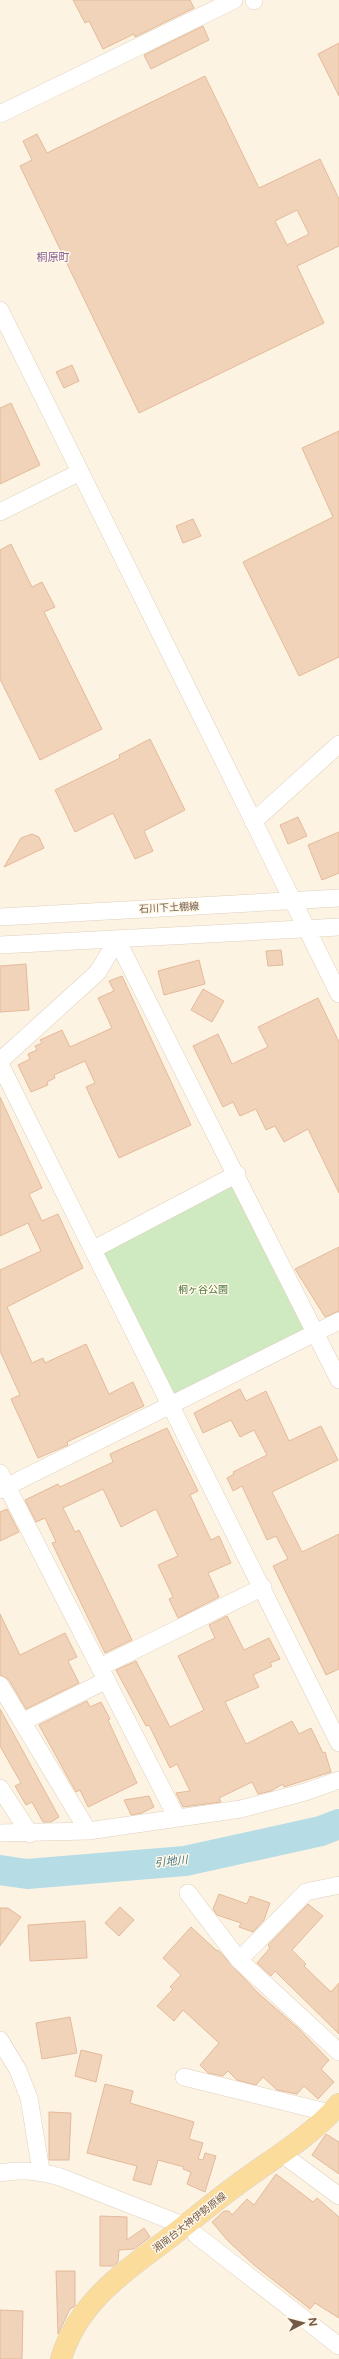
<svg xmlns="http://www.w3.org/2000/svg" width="339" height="2359" font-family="'Varela Round','Noto Sans JP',sans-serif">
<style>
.green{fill:#cfe9c0}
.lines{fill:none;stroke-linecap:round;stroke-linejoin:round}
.river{stroke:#b6dce5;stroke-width:30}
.building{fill:#f1d3b9;stroke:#e4ba9a;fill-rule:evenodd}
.minor-casing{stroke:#e0d0bd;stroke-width:18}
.major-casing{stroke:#dbd4cf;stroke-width:22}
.minor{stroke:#fff;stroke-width:17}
.major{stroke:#fbdc9a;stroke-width:21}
.labels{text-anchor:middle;stroke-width:3;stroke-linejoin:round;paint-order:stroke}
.street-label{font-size:10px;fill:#735a48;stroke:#fff7e8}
.park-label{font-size:10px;fill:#4e7941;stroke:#fff7e8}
.neighbourhood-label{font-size:11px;fill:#896497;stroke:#fff7e8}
.water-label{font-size:11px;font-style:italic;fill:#427887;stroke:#fff7e8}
</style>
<rect width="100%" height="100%" fill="#fcf3e2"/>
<path class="green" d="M237,1174L315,1332L170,1407L94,1249Z"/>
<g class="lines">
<path class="river" d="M0,1870L27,1874L185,1861L321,1831L339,1824"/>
</g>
<path class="building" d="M73,0H190L194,8L135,37L134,34L103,49L89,21L85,23Z
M203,26L209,40L151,69L144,55Z
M339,43V96L318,54Z
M205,76L259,188L320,159L339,199V246L297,266L324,323L139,413L20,166L32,160L23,141L37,134L47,153ZM297,210L309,234L287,245L275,221Z
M72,365L79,381L64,388L56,372Z
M11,403L40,465L0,484V408Z
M339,431V657L299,676L243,562L333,517L302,448Z
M193,519L201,536L183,543L176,526Z
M11,544L32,587L42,582L55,607L44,612L102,729L40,760L0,679V550Z
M150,739L185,810L144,831L153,851L135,859L113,813L75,832L55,790L120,758L119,755Z
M298,817L307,836L288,844L280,825Z
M339,832V873L322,880L308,845Z
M32,834L39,837L44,848L4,867L21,838Z
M281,950L283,965L268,966L266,951Z
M199,960L205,984L164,995L158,971Z
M26,964L29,1010L0,1012V966Z
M122,976L191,1125L119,1158L86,1087L95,1083L85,1061L54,1075L55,1078L47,1082L48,1085L31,1092L18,1065L30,1059L28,1054L37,1050L35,1046L42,1043L40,1040L62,1030L70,1047L112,1028L98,998L114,991L109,981Z
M203,989L224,1001L212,1022L191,1010Z
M318,998L339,1042V1193L308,1129L284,1142L275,1126L266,1130L256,1109L240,1116L233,1102L223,1107L193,1046L218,1034L232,1064L268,1047L258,1027Z
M0,1097L42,1188L29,1194L42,1221L58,1214L83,1268L7,1307L32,1363L43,1358L45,1363L86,1344L109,1394L133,1382L144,1406L67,1442L68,1445L38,1458L11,1399L20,1395L0,1351V1270L41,1251L28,1223L0,1236Z
M339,1247V1311L325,1317L295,1269Z
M240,1389L246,1401L266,1391L289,1441L321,1426L338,1460L272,1492L302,1552L339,1534V1669L326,1675L273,1566L288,1559L276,1536L267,1540L242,1486L233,1491L227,1478L234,1474L233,1472L267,1455L254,1430L240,1437L231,1420L203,1433L194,1413Z
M167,1428L198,1491L190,1495L211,1540L219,1536L231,1563L208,1573L219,1597L178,1618L169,1599L173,1597L158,1565L178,1556L156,1509L121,1527L103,1489L63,1508L75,1532L79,1530L132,1640L105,1653L52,1543L56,1542L45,1518L36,1522L25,1500L58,1484L60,1487L113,1462L110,1454Z
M7,1509L19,1532L0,1541V1512Z
M0,1614L20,1655L65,1633L77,1657L68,1661L79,1683L26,1709L9,1680L0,1675Z
M227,1616L244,1650L269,1638L280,1659L270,1663L272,1666L253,1675L259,1687L225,1702L246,1744L292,1721L299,1734L311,1728L323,1753L325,1752L331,1772L284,1787L283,1784L271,1791L258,1794L252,1782L219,1798L221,1802L183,1807L176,1793L190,1791L177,1764L170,1768L149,1725L146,1726L116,1670L136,1661L170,1727L204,1710L178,1656L215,1638L209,1625Z
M87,1701L90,1707L101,1702L110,1719L108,1720L137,1783L88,1807L80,1790L76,1792L67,1776L39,1725Z
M0,1709L59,1817L51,1822H43L32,1802L26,1805L15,1786L21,1783L0,1746Z
M149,1796L154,1807L142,1813L131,1815L124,1800Z
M219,1894L247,1904L250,1896L270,1903L264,1920L253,1932L239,1927L241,1923L217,1915L213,1909Z
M308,1904L323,1916L292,1950L306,1964L304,1966L331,1992L339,1983V2034L275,1971L271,1976L257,1963L270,1948L268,1945Z
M120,1907L134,1920L119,1936L105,1923Z
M0,1908H8L21,1917L0,1946Z
M85,1921L87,1958L30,1961L28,1925Z
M191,1927L216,1950L219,1951L257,1992L299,2029L329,2060L321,2069L334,2082L318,2099L304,2086L297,2094L277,2090L263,2077L256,2085L237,2080L228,2071L223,2076L208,2073L200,2065L219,2043L183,2010L174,2021L157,2006L173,1989L170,1987L181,1975L163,1958Z
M70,2017L77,2053L42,2059L36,2023Z
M81,2050L102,2055L96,2082L75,2076Z
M105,2084L133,2091L130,2103L194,2122L189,2139L203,2143L198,2159L203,2160L205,2153L216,2156L205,2192L187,2184L191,2172L183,2169L184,2167L158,2160L151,2185L133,2180L137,2166L87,2153Z
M49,2112L71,2113L69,2160H49Z
M326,2134L339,2142V2174L312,2155Z
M276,2174L313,2202L317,2198L339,2217V2318L315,2303L310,2309L254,2265L228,2241L212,2222L224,2211H229L232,2215L247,2199L254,2205Z
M100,2216L127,2217V2240L144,2228L150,2237L134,2249L119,2250L118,2262L113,2266H100Z
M56,2271H75V2306L70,2309L58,2334Z
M0,2310L23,2311L22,2359H0Z"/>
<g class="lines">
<g class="minor-casing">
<path id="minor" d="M254,0V1
M0,114L234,0
M0,310L339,994
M0,512L80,472
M253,822L339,744
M0,917L339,898
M117,940L339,1380
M0,945L339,927
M0,1061L98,972L117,940
M0,1064L339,1743
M94,1249L237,1174
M0,1473L177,1818
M0,1490L339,1321
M100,1667L263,1587
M0,1685L88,1831
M22,1722L107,1680
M0,1788L30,1834
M0,1833L88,1831L241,1809L305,1792L339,1780
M188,1893L239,1960L339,2052
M239,1960L306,1892L339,1885
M0,2040L18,2070L29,2098L41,2171
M184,2077L330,2113
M282,2154L339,2196
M0,2173C21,2169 40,2171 60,2177L185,2226
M196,2235L339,2346"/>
</g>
<g class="major-casing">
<path id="major" d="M61,2359C77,2304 122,2273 165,2241C189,2223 212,2203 237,2185C270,2160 312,2136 339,2104"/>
</g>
<use href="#minor" class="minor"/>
<use href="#major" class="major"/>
</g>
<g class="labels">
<g class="street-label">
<text transform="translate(169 907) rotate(-3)" y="4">石川下土棚線</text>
<text transform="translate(189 2222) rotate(-38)" y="4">湘南台大神伊勢原線</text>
</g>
<g class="park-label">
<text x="203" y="1293">桐ヶ谷公園</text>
</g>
<g class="neighbourhood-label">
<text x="53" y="261">桐原町</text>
</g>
<g class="water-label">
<text transform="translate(171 1861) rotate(-6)" y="4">引地川</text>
</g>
</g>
<g transform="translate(303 2323) rotate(83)" stroke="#fff7e8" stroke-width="3" paint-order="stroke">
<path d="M0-3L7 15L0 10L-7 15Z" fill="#735a48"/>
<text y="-6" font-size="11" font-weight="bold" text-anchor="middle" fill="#735a48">N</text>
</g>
</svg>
